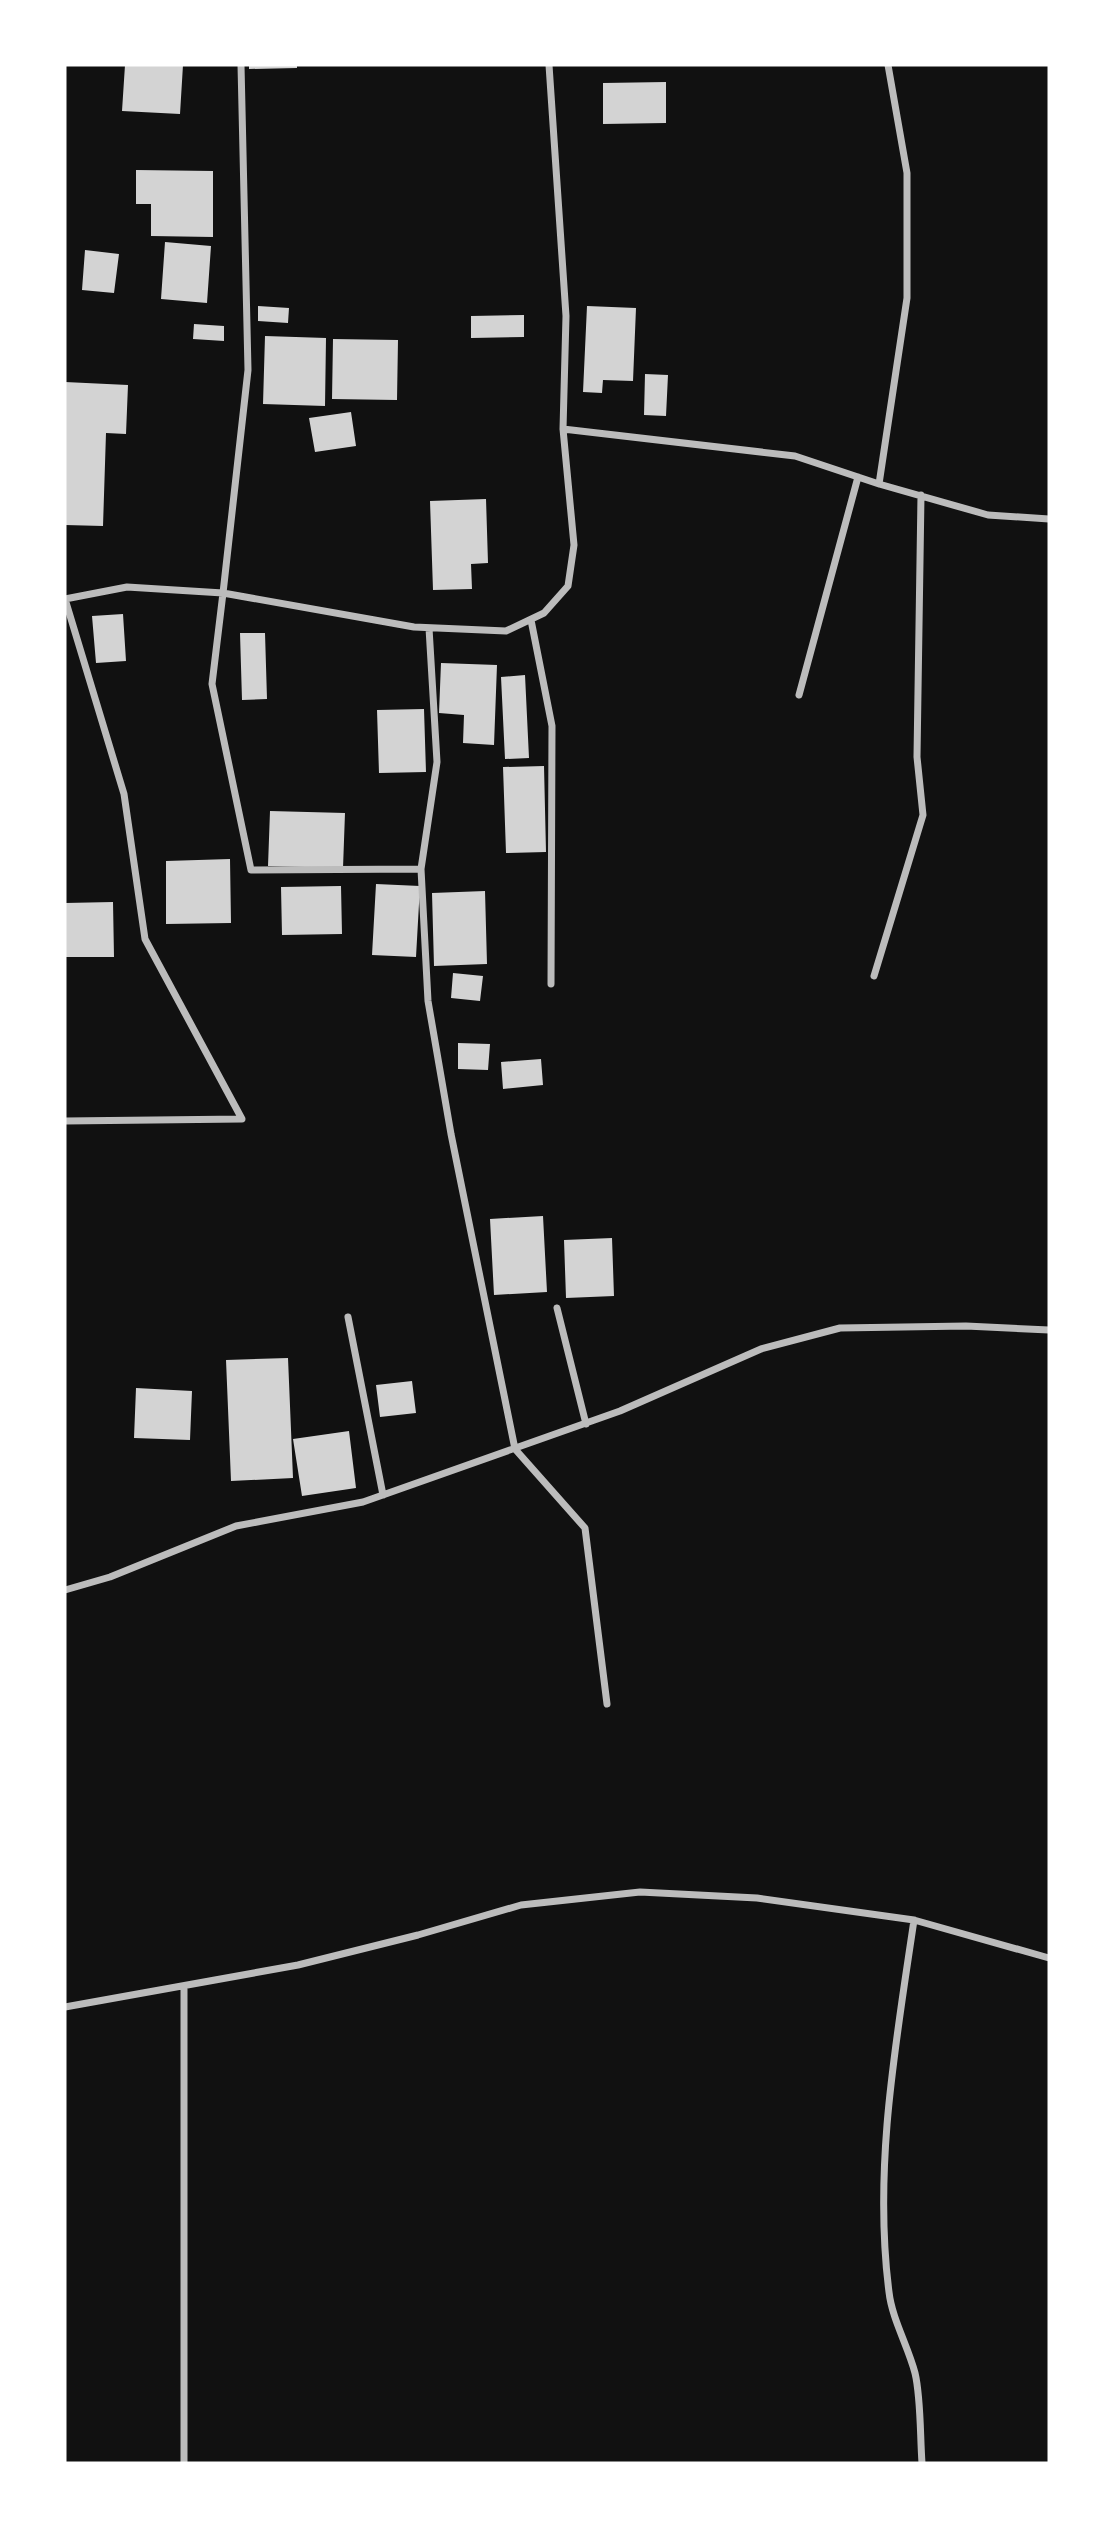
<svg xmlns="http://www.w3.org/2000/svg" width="1114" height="2528" font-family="Barlow,sans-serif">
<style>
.building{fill:#d3d3d3}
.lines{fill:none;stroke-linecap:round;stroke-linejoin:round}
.minor{stroke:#bcbcbc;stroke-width:7}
</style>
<rect width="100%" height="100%" fill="#111"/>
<path class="building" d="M125,65H183L180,114L122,111Z
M249,65H297V68L249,69Z
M666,82V123L603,124V83Z
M136,170L213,171V237L151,236V204H136Z
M165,242L211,246L207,303L161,299Z
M85,250L119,254L114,293L82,290Z
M258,306L289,308L288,323L258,321Z
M587,306L636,308L633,381L603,380L602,393L583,392Z
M524,315V337L471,338V316Z
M194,324L224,326V341L193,339Z
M265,336L326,338L325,406L263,404Z
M333,339L398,340L397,400L332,399Z
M645,374L668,375L666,416L644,415Z
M65,382L128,385L126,434L106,433L103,526L65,525Z
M351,412L356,446L315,452L309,418Z
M486,499L488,563L471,564L472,589L433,590L430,501Z
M123,614L126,661L96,663L92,616Z
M240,633H265L267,699L242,700Z
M441,663L497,665L494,745L463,743L464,715L439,713Z
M525,675L529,758L505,759L501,677Z
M424,709L426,772L379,773L377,710Z
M544,766L546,852L506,853L503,767Z
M270,811L345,813L343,868L268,866Z
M230,859L231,923L166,924V861Z
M376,884L420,886L416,957L372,955Z
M341,886L342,934L282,935L281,887Z
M485,891L487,964L434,966L432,893Z
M113,902L114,957H65V903Z
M453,973L483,976L480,1001L451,998Z
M458,1043L490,1044L488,1070L458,1069Z
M541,1059L543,1085L503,1089L501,1062Z
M543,1216L547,1292L494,1295L490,1219Z
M612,1238L614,1296L566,1298L564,1240Z
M288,1358L293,1478L231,1481L226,1360Z
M412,1381L416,1413L380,1417L376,1385Z
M136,1388L192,1391L190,1440L134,1438Z
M349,1431L356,1488L302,1496L293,1439Z"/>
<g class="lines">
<path class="minor" d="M241,65L248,370L223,593L414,627L506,631L544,613L568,586L574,545L563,429L566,316L549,65
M563,429L795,456L879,484L988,515L1049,519
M879,484L907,298V173L888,65
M65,599L127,587L223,593L212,684L251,870L421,869
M531,620L552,726L551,984
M429,628L437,762L421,869L428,1001L451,1134L515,1449L585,1528L607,1704
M799,695L858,477
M874,976L923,815L917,757L921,495
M65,1121L242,1119L145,939L124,794L65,599
M557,1308L586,1424
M348,1317L383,1495
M65,1590L110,1577L236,1526L363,1502L620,1411L761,1349L840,1328L966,1326L1049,1330
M914,1920C896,2042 873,2168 889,2292C892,2319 908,2346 915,2373C921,2398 920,2436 922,2463
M65,2007L298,1965L418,1935L521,1905L640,1892L757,1898L914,1920L1049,1958
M184,2463V1987"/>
</g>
<rect width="1114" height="2528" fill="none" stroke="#ffffff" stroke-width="133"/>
</svg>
